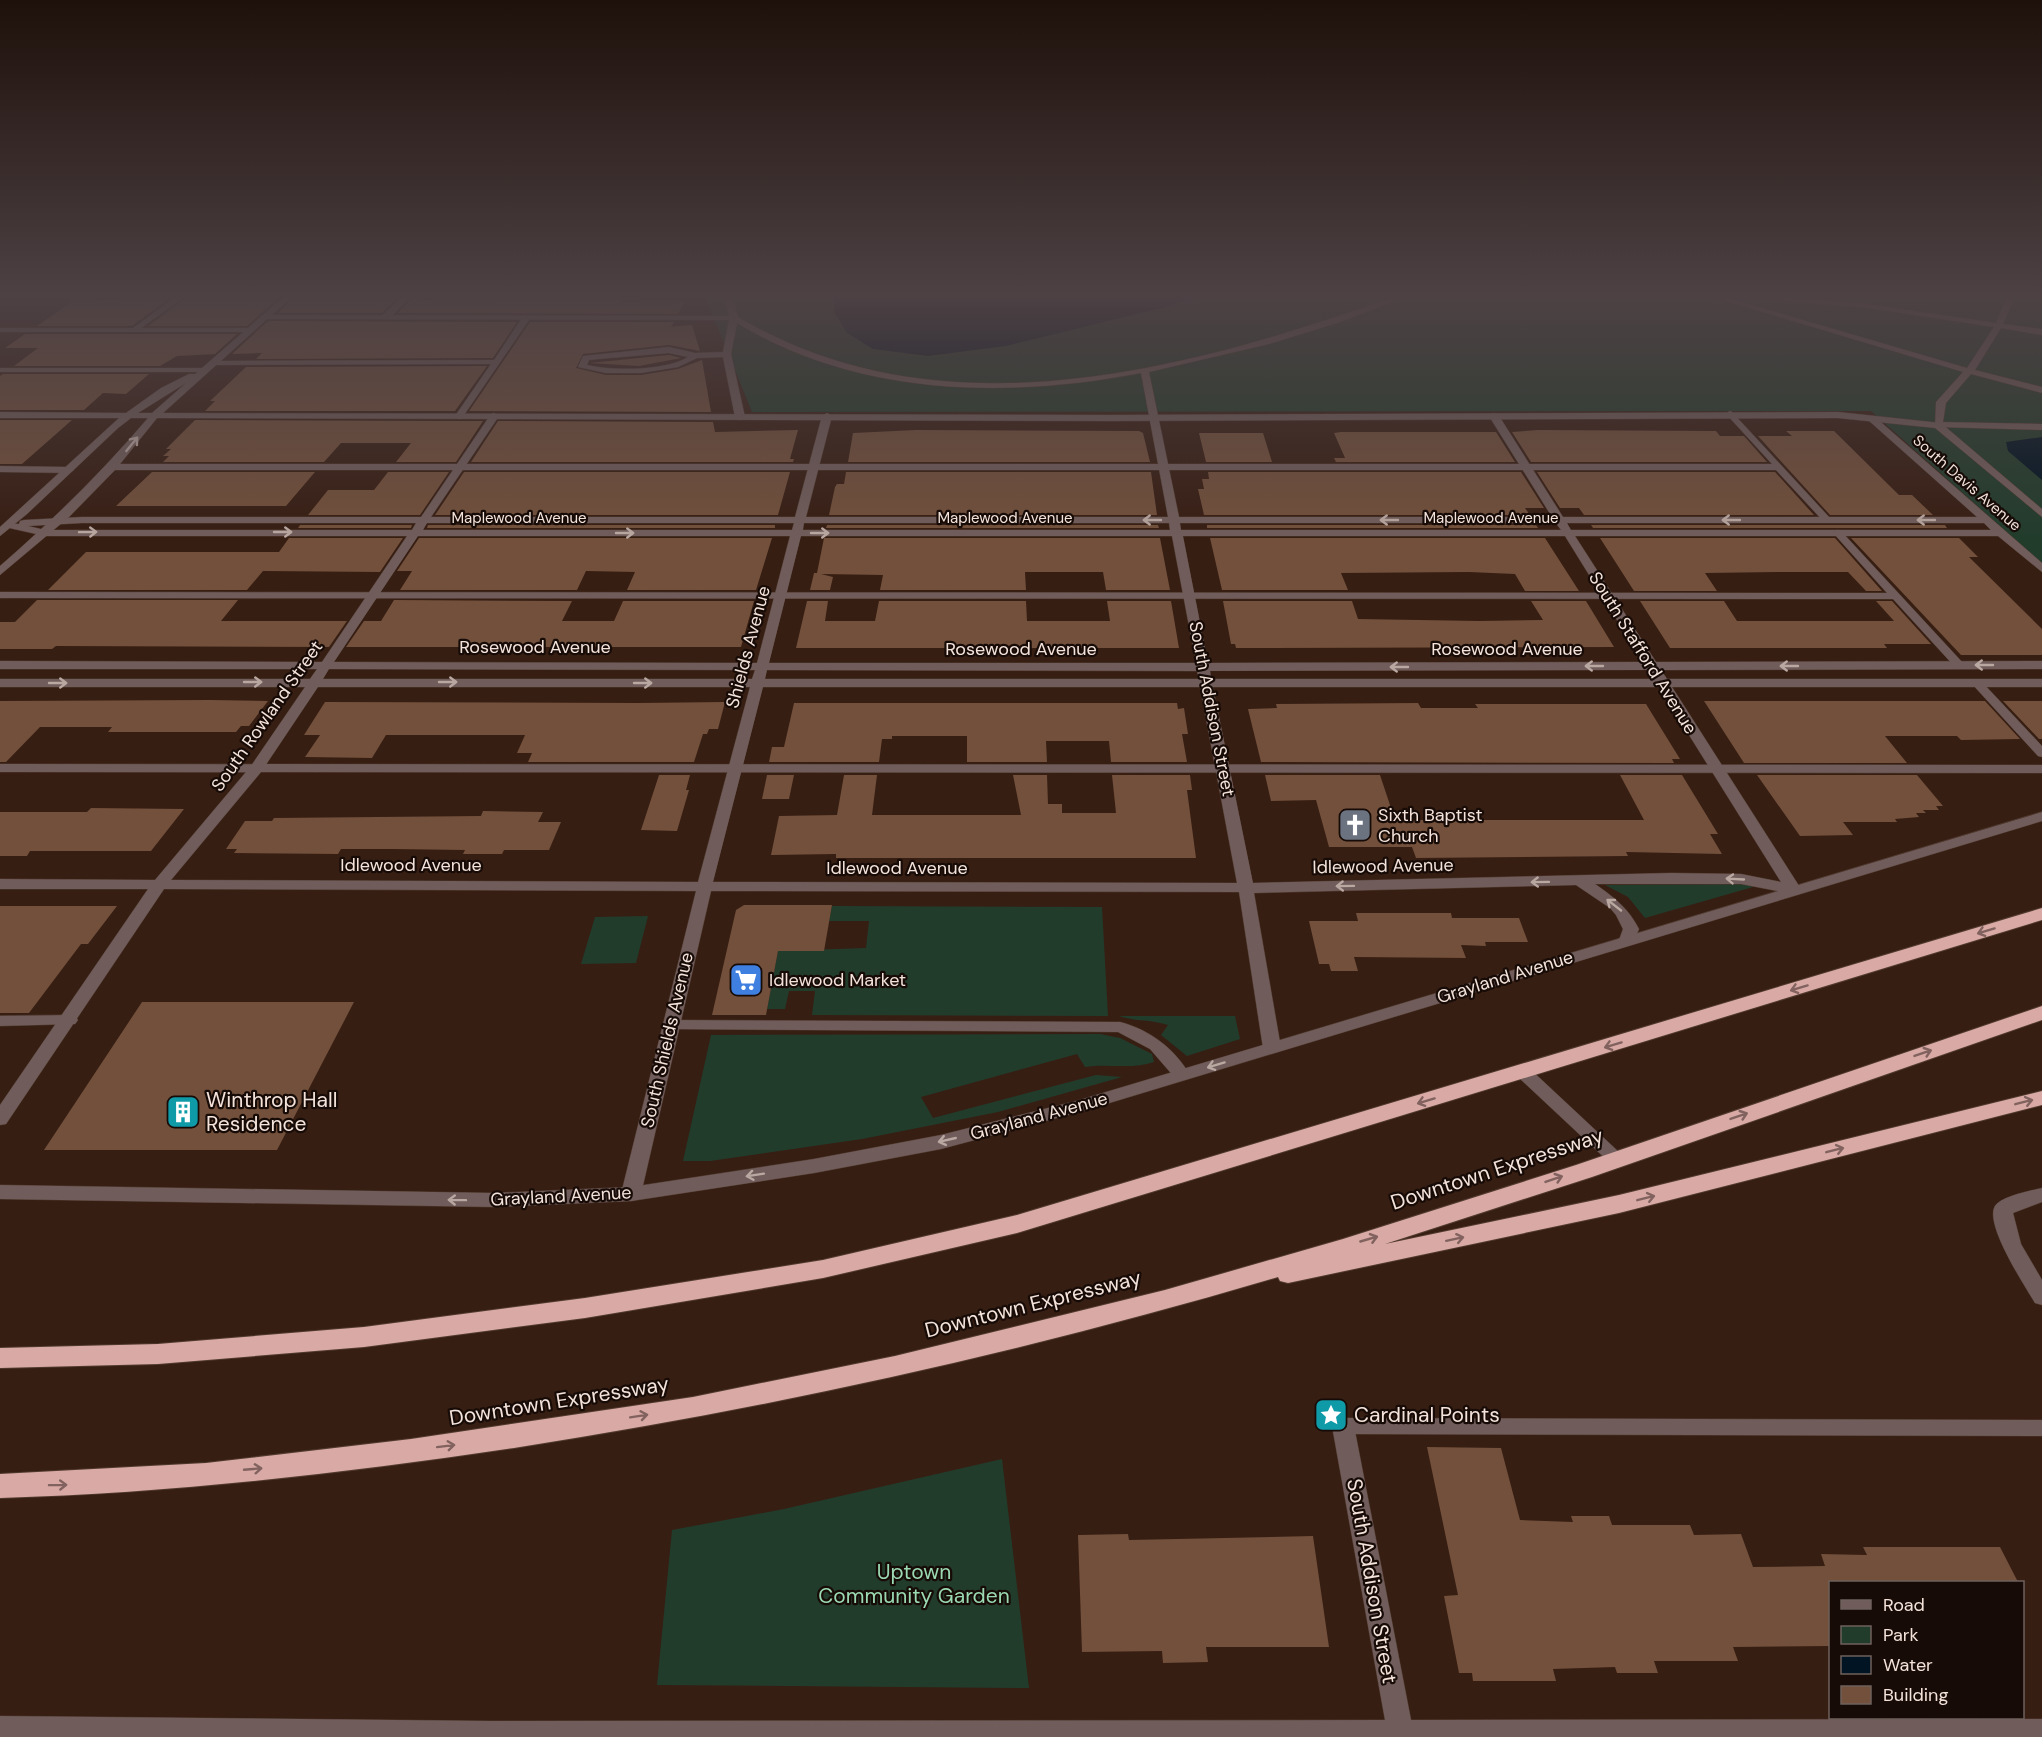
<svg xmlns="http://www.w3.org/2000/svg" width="2042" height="1737" font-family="'DM Sans',sans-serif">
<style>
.green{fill:#223c2c}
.water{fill:#001423}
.building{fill:#72503b}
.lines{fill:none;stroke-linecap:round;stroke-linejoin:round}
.service-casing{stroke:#513a2f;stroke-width:1}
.minor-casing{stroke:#513a2f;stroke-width:1}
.tertiary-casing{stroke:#513a2f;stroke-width:1}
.motorway-casing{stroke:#513a2f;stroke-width:2}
.service{fill:#705d5b;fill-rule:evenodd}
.minor{fill:#705d5b;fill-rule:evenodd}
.tertiary{fill:#705d5b;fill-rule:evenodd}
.motorway{fill:#d8a9a5;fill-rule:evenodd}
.oneway{stroke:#b9a7a1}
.oneway2{stroke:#81625e}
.labels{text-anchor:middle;stroke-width:4.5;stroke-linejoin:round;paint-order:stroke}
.far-street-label{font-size:15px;fill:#f4e3db;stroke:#170b07}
.street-label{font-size:18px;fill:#f4e3db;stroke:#170b07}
.poi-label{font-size:18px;fill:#f4e3db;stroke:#170b07;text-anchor:start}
.near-poi-label{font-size:21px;fill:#f4e3db;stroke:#170b07;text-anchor:start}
.near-street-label{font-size:21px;fill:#f4e3db;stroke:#170b07}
.near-park-label{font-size:21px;fill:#9ad9b1;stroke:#170b07}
</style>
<rect width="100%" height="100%" fill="#371e13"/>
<path class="green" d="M704,294H2042V564L1871,411L752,412Z
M1605,885L1759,884L1760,885L1645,918L1628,897Z
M832,906L1102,907L1108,1016L812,1015L815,991H789L785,1009H767L778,951L866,948L869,921H829Z
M648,916L636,963L581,964L595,917Z
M1119,1016H1235L1240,1039L1187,1056L1161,1035L1168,1025C1150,1019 1136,1022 1119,1016Z
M1100,1034L1120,1038L1152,1054L1154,1062C1131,1070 1109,1063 1085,1067L1077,1054L921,1097L933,1118L1096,1075L1122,1077L998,1112L862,1139L710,1161H683L711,1035Z
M1002,1459L1029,1688L657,1685L672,1530L784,1509Z"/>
<path class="water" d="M835,294H1206L1161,308L1006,346L928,356L873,349L847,333L834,312Z
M2042,437V480L2008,451L2006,442Z"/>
<path class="building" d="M199,294H283L247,326H148L186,298H194Z
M297,294H401L382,313H278Z
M414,296H427L423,300H429L567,297H617L616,299H622L621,302L685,301L678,314L398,313Z
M170,298L132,326H37L73,301Z
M268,321L517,322L493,358L256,359L262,353L232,354Z
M530,322H674L671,327L692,325L700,351L669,345L583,354L576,368L606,375H641L678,369L702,360L711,412L469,411Z
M25,334H237L215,354L177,356L160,366H14L38,348H5Z
M669,355L681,358L639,366L590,363Z
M487,366L455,411H205L215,401H210L246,367Z
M3,374H149L126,394L103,393L84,410H0V376Z
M0,420H72L22,464H0Z
M195,420L459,421H483L456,462H396L411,443H341L324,462H163L169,456H163L171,449H166Z
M498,421L713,422L715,432L798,430L790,459H794L793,462H471Z
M916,430L1139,431L1143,433L1150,462H848L853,433Z
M1538,430L1716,431L1720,436H1744L1767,462H1531L1512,432Z
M1786,431H1834L1899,495H1912L1933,515H1830L1758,436H1792Z
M1341,432H1496L1515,462H1336L1334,458H1345L1334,433Z
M1199,433H1263L1272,462H1206Z
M152,472H315L286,506H116Z
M388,472H449L420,515H308L328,490H374Z
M464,472H790L778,515H435Z
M846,472H1151L1157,515H829L835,487L837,484H844Z
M1208,472H1521L1544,508H1525L1530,515H1204L1198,489H1204L1202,479H1209Z
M1537,472H1775L1814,515H1584L1579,508H1560Z
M300,525H412L411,528H298Z
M428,525H775V528H427Z
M827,525H1158L1159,528H826Z
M1207,525H1536L1538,528H1207Z
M1591,525H1945L1947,528H1593Z
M289,538H403L380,572L263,571L247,590H48L86,552H279Z
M419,538H772L756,590H627L635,572L586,571L577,590H400L412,571H397Z
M824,538H1160L1170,590H1106L1103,572H1025L1026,590H880L883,575L821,574L833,577L830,590H810L814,573H817Z
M1210,538H1545L1579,591H1525L1515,574L1469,572L1341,573L1348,590H1222Z
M1600,538H1835L1882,591H1866L1848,572H1778L1705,573L1717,591H1634Z
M1851,538H1959L1978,557H1969L2042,629V655H1961Z
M37,600H238L221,621H347L329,647L56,646L52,649H0V622H15Z
M394,600L572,601L562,621H614L623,601H754L741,647H346L364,621H381Z
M807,601H828L825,621H875L879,601H1026L1027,621H1110L1107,601H1171L1179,648H796Z
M1223,601H1352L1358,619L1479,621L1543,620L1531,601H1586L1614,647L1236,648L1235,644H1231Z
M1640,601H1724L1737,621H1894L1876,601H1892L1931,644H1884L1887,648H1670Z
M0,701L210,700L268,701L249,726H241L236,732H108L112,727H40L6,762H0Z
M1704,701H1985L2020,739L1961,740L1957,736H1885L1907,763H1744Z
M2003,701H2042V739H2039Z
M325,702L638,703L725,702L718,729H709L707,734H703L694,762H528L532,753H517L525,735H386L372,758L305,757L320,735H304Z
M794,703H1177L1178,709L1184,708L1188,734H1182L1187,762H1111L1109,741H1046L1047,762H967V736H892V739H882L879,762H769L772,747H784Z
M1418,703L1421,708H1478L1475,704H1646L1680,759H1672L1674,763L1261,762L1248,709L1277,708L1276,704Z
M659,775H690L686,790H689L677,831L641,830Z
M767,775H794L789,799H762Z
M844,775H877L872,815H1021L1013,775H1047L1048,804H1062V813H1116L1112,775H1190L1192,790H1187L1196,858H836V854L771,855L779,816L837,815Z
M1265,775H1380L1395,820H1644L1620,775H1682L1718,834H1710L1722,854L1626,852L1628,856L1416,858L1412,847H1329L1316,800L1271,801Z
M1757,775H1917L1943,806H1936L1939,810H1923L1926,813H1916L1919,817L1895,819L1897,822H1843L1853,835L1800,836Z
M91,808L184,809L151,851H30L27,856H0V812H87Z
M483,811L543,812L538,822H561L549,850H504L502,854H463L465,850L392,849H341L338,854L234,853L237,849H226L245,821H272L274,818L481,816Z
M744,905H832L824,951H778L766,1015H712L736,910Z
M0,906H117L88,944H81L29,1013H0Z
M1356,913H1451L1452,918H1519L1528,942H1485L1486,946L1461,945L1466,958L1354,957L1358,971H1331L1329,964H1319L1309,921H1358Z
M142,1002H354L277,1150H44Z
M1427,1447L1501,1448L1520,1520L1573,1522L1571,1516H1609L1612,1525H1690L1694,1535L1741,1534L1753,1567L1825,1566L1821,1554L1867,1555L1863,1547H2000L2018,1582H1832L1830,1580V1646L1733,1647L1738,1661H1654L1658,1673H1617L1615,1667L1553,1669L1556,1681H1473L1472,1673H1459L1444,1596L1458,1595Z
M1128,1534L1129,1540L1313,1536L1329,1647H1206L1208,1662L1163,1663L1162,1651L1082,1652L1078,1535Z"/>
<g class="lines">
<g class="service-casing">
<path id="service" d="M0,294H188L136,332L132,330L133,328L177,296H0Z
M405,294H413L389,319H383V315Z
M524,315L531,317L462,418L459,419L455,416L491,364L214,365L210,363L214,361L494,360Z
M0,368H206L210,370L206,372H0Z
M1731,411L1830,518V522H1824L1776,470H112L107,467L112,464H1772L1728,416V412Z
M0,466L69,467L74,470L69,473L0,472Z
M1838,530L1841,531L1963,663V667H1955L1893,599L0,598V592L1887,593L1835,535L1833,533Z
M1977,680L1981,681L2042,746V757L2038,756L1973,685L1971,683Z
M0,764L2042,765V773L0,772Z
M70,1015L75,1016L78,1020L75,1024L0,1026V1016Z
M670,1020L1120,1022C1150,1030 1174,1048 1190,1075L1188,1079H1176L1150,1049L1118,1032L665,1029L662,1025L665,1021Z
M1523,1067L1529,1068L1621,1154L1623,1158L1621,1162L1615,1164L1609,1162L1517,1076L1515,1072L1517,1068Z
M1343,1418L2042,1420V1436L1343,1434L1336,1432L1333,1426L1336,1420Z"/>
</g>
<g class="minor-casing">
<path id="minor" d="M729,294H737L733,299L738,317C942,439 1193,369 1402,294H1412L1343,321L1269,344L1149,372L1179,517H1552L1489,416L1494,413L1499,416L1563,517H1977L1867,419L1875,417L2042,563V572L1998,536H1575L1656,662L2042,661V669L1661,670L1667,679H2042V687H1672L1801,889L1798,892L1793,894L1741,884H1595C1615,898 1628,908 1639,929L1633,943L1627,945L1619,940L1623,929L1616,915L1610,908L1576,885L1254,893L1281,1048L1278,1052H1266L1263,1048L1239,892L711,891L641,1194L638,1199L631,1201L624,1199L621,1194L696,891L164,889L6,1124L0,1125V1105L148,889H0V879L155,880L251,766L305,687H0V679H310L317,669H0V661L322,662L407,536H45L5,527V523L19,524L20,521L24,520L82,517H421L491,414L494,413L499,416L431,517H795L822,416L827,413L832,416L806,517H1168L1141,373C1005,399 858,396 737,323L731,354L745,417L740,420L735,417L723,357L697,358L678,367L641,373H606L578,367L583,356L669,347L695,353L723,352L729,320L264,319L260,317L264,315L729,316L725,298ZM669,353L688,357C666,371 612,371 587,365L589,360L598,359ZM82,523H416L412,530H45L28,526ZM427,523H794L792,530H423ZM804,523H1169L1170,530H803ZM1180,523H1556L1561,530H1181ZM1567,523H1984L1991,530H1571ZM418,536H790L757,663L334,662ZM801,536H1172L1196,663H769ZM1183,536H1565L1643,662L1208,663ZM329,669L755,670L752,679H323ZM767,670L1197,671L1199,679H765ZM1648,670L1654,679H1211L1210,671ZM318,687H750L698,882L171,880L261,772ZM763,687H1200L1237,883L713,882ZM1213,687H1659L1781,882L1741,874L1671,873L1253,883Z
M1703,294H1714L1967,368L1994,327L1861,307L1735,298L1731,296L1735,294L1861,303L1996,323L2008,294H2016L2003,324L2042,329V335L2001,328L1975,370L2042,387V393L1971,374L1946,403L1943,422L2042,424V430L1935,427L1936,402L1963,372Z
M0,328H247L251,330L247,332H0Z
M2042,1188V1202L2013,1213L2021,1244L2042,1280V1305L2035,1303C2025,1286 1984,1224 1995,1206C2002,1196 2030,1191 2042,1188Z
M1343,1417L1351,1419L1354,1426L1411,1720L2042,1719V1737H0V1716L490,1721L1385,1720L1332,1426L1335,1419Z"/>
</g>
<g class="tertiary-casing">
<path id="tertiary" d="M287,294H295L163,413L1112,415L1838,412L1941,423L2042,509V517L1935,428L1838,418L1112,421L157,418L116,469L69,517L0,575V566C53,520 102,472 148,418H131L118,428L27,514L0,536V527L119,418H0V412L126,413L161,388L189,374H195ZM186,383L152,413H138Z
M2042,812V821L1083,1111L941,1149L814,1173L631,1201L494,1207L0,1199V1185L494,1193L631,1187L814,1159L941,1135L1076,1101Z"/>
</g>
<g class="motorway-casing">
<path id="motorway" d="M2042,908V920L1017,1233L823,1278L585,1318L364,1347L158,1364L0,1368V1348L158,1344L364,1327L585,1298L823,1260L1017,1215Z
M2042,1006V1020L1592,1177L1385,1244L1619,1195L2042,1091V1105L1619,1213L1288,1283L1280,1281L1278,1277C1029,1351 776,1407 520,1447C347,1473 175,1493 0,1498V1474L206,1463L411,1439L693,1397L895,1356L1165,1290L1343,1239L1576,1165Z"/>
</g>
<use href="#service" class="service"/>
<use href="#minor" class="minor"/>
<use href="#tertiary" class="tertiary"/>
<use href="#motorway" class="motorway"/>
</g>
<defs><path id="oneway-shaft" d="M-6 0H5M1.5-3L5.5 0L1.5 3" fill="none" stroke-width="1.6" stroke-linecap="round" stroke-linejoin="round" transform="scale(1.5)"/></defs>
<g class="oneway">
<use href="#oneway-shaft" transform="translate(132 444) rotate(-51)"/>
<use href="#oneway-shaft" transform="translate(1152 520) rotate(180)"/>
<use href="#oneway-shaft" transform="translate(1389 520) rotate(-180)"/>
<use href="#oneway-shaft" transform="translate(1731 520) rotate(-180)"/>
<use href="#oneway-shaft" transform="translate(1926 520) rotate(180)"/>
<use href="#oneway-shaft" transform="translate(88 532) rotate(-1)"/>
<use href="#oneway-shaft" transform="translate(283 532)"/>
<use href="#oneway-shaft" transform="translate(625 533)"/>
<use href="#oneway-shaft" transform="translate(820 533)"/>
<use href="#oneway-shaft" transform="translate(1984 665) rotate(180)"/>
<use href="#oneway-shaft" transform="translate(1594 666) rotate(180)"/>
<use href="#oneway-shaft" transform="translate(1789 666) rotate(180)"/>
<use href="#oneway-shaft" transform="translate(1399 667) rotate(180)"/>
<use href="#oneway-shaft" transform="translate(253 682)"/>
<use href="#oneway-shaft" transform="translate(448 682)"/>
<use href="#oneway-shaft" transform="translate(58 683)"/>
<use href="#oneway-shaft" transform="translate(643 683)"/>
<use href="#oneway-shaft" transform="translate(1735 879) rotate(-177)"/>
<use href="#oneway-shaft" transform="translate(1540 882) rotate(179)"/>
<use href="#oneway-shaft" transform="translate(1345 886) rotate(179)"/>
<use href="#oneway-shaft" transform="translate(1614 905) rotate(-142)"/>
<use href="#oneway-shaft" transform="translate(1216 1065) rotate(163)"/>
<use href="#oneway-shaft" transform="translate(947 1140) rotate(167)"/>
<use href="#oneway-shaft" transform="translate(755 1175) rotate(171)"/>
<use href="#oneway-shaft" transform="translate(457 1200) rotate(-179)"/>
</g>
<g class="oneway2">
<use href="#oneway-shaft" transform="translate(1986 931) rotate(163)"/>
<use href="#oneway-shaft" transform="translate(1799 988) rotate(163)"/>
<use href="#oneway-shaft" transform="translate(1613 1045) rotate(163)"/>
<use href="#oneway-shaft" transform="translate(1923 1053) rotate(-19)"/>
<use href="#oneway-shaft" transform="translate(1426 1101) rotate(163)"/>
<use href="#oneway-shaft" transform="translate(2024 1102) rotate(-14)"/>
<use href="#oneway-shaft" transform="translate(1739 1116) rotate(-19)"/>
<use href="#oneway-shaft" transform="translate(1835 1150) rotate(-14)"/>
<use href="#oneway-shaft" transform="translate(1554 1179) rotate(-19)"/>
<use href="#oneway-shaft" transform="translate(1646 1198) rotate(-14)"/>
<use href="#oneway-shaft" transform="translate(1369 1239) rotate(-16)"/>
<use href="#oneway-shaft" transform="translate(1455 1239) rotate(-12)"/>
<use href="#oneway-shaft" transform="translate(639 1416) rotate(-9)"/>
<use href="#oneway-shaft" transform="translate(446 1446) rotate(-7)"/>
<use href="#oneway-shaft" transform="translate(253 1469) rotate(-5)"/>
<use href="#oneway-shaft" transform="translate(58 1485) rotate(-1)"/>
</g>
<linearGradient id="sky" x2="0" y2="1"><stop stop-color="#1e100a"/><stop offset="0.55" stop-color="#4d4144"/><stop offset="1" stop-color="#4d4144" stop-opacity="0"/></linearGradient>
<rect width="2042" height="537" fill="url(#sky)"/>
<defs>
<g id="church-square" transform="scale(1.725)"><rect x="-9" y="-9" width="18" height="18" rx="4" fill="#6b7280" stroke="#170b07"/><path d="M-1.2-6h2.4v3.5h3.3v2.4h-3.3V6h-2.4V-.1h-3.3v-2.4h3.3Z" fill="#fff"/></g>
<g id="supermarket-square" transform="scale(1.725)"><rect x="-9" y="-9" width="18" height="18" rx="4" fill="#3f7fe0" stroke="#170b07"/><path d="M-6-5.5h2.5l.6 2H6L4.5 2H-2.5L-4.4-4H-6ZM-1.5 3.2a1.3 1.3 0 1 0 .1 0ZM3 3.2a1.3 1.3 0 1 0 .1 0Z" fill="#fff"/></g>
<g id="building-square" transform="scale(1.725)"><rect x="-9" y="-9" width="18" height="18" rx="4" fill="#0f9aa8" stroke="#170b07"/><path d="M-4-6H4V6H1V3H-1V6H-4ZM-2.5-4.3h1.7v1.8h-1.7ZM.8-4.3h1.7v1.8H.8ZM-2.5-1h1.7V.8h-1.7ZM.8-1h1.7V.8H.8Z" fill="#fff"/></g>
<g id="sight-square" transform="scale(1.725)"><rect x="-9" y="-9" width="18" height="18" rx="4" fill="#0f9aa8" stroke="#170b07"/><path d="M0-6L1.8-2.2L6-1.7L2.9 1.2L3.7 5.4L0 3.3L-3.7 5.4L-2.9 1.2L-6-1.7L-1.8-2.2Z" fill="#fff"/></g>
</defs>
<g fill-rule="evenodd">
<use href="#church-square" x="1355" y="825"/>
<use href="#supermarket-square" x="746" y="980"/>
<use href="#building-square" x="183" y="1112"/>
<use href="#sight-square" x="1331" y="1415"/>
</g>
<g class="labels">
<g class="far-street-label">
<text transform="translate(1967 483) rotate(41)" y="5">South Davis Avenue</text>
<text x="519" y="523">Maplewood Avenue</text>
<text x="1005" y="523">Maplewood Avenue</text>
<text x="1491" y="523">Maplewood Avenue</text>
</g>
<g class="street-label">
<text x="535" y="653">Rosewood Avenue</text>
<text transform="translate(748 647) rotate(-75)" y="6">Shields Avenue</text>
<text x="1021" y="655">Rosewood Avenue</text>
<text x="1507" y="655">Rosewood Avenue</text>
<text transform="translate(1643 653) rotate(58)" y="6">South Stafford Avenue</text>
<text transform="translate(1212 709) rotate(79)" y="6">South Addison Street</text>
<text transform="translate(267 716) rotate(-55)" y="6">South Rowland Street</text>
<text x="411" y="871">Idlewood Avenue</text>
<text transform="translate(1383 866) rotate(-1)" y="6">Idlewood Avenue</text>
<text x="897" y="874">Idlewood Avenue</text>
<text transform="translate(1505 977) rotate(-17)" y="6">Grayland Avenue</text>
<text transform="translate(667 1040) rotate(-77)" y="6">South Shields Avenue</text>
<text transform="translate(1039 1116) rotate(-15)" y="6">Grayland Avenue</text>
<text transform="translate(561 1196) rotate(-3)" y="6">Grayland Avenue</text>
</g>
<g class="poi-label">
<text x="1378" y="821">Sixth Baptist<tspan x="1378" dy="21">Church</tspan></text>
<text x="769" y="986">Idlewood Market</text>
</g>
<g class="near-poi-label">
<text x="206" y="1107">Winthrop Hall<tspan x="206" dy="24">Residence</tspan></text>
<text x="1354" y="1422">Cardinal Points</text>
</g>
<g class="near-street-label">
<text transform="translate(1497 1169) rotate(-18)" y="7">Downtown Expressway</text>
<text transform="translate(1033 1304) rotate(-14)" y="7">Downtown Expressway</text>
<text transform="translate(559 1401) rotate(-9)" y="7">Downtown Expressway</text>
<text transform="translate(1372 1581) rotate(80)" y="7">South Addison Street</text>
</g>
<g class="near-park-label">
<text x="914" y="1579">Uptown<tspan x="914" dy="24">Community Garden</tspan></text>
</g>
</g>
<rect x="1829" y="1581" width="195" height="138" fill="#170b07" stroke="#6f615c" stroke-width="1.5"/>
<rect x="1841" y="1600" width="30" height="9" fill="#705d5b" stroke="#6f615c" stroke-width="1.5"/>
<text x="1883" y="1611" font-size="18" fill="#f4e3db">Road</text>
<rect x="1841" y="1626" width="30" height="18" fill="#223c2c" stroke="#6f615c" stroke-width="1.5"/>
<text x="1883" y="1641" font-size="18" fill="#f4e3db">Park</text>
<rect x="1841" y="1656" width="30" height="18" fill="#001423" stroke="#6f615c" stroke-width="1.5"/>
<text x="1883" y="1671" font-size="18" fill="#f4e3db">Water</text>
<rect x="1841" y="1686" width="30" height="18" fill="#72503b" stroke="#6f615c" stroke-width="1.5"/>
<text x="1883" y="1701" font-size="18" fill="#f4e3db">Building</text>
</svg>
